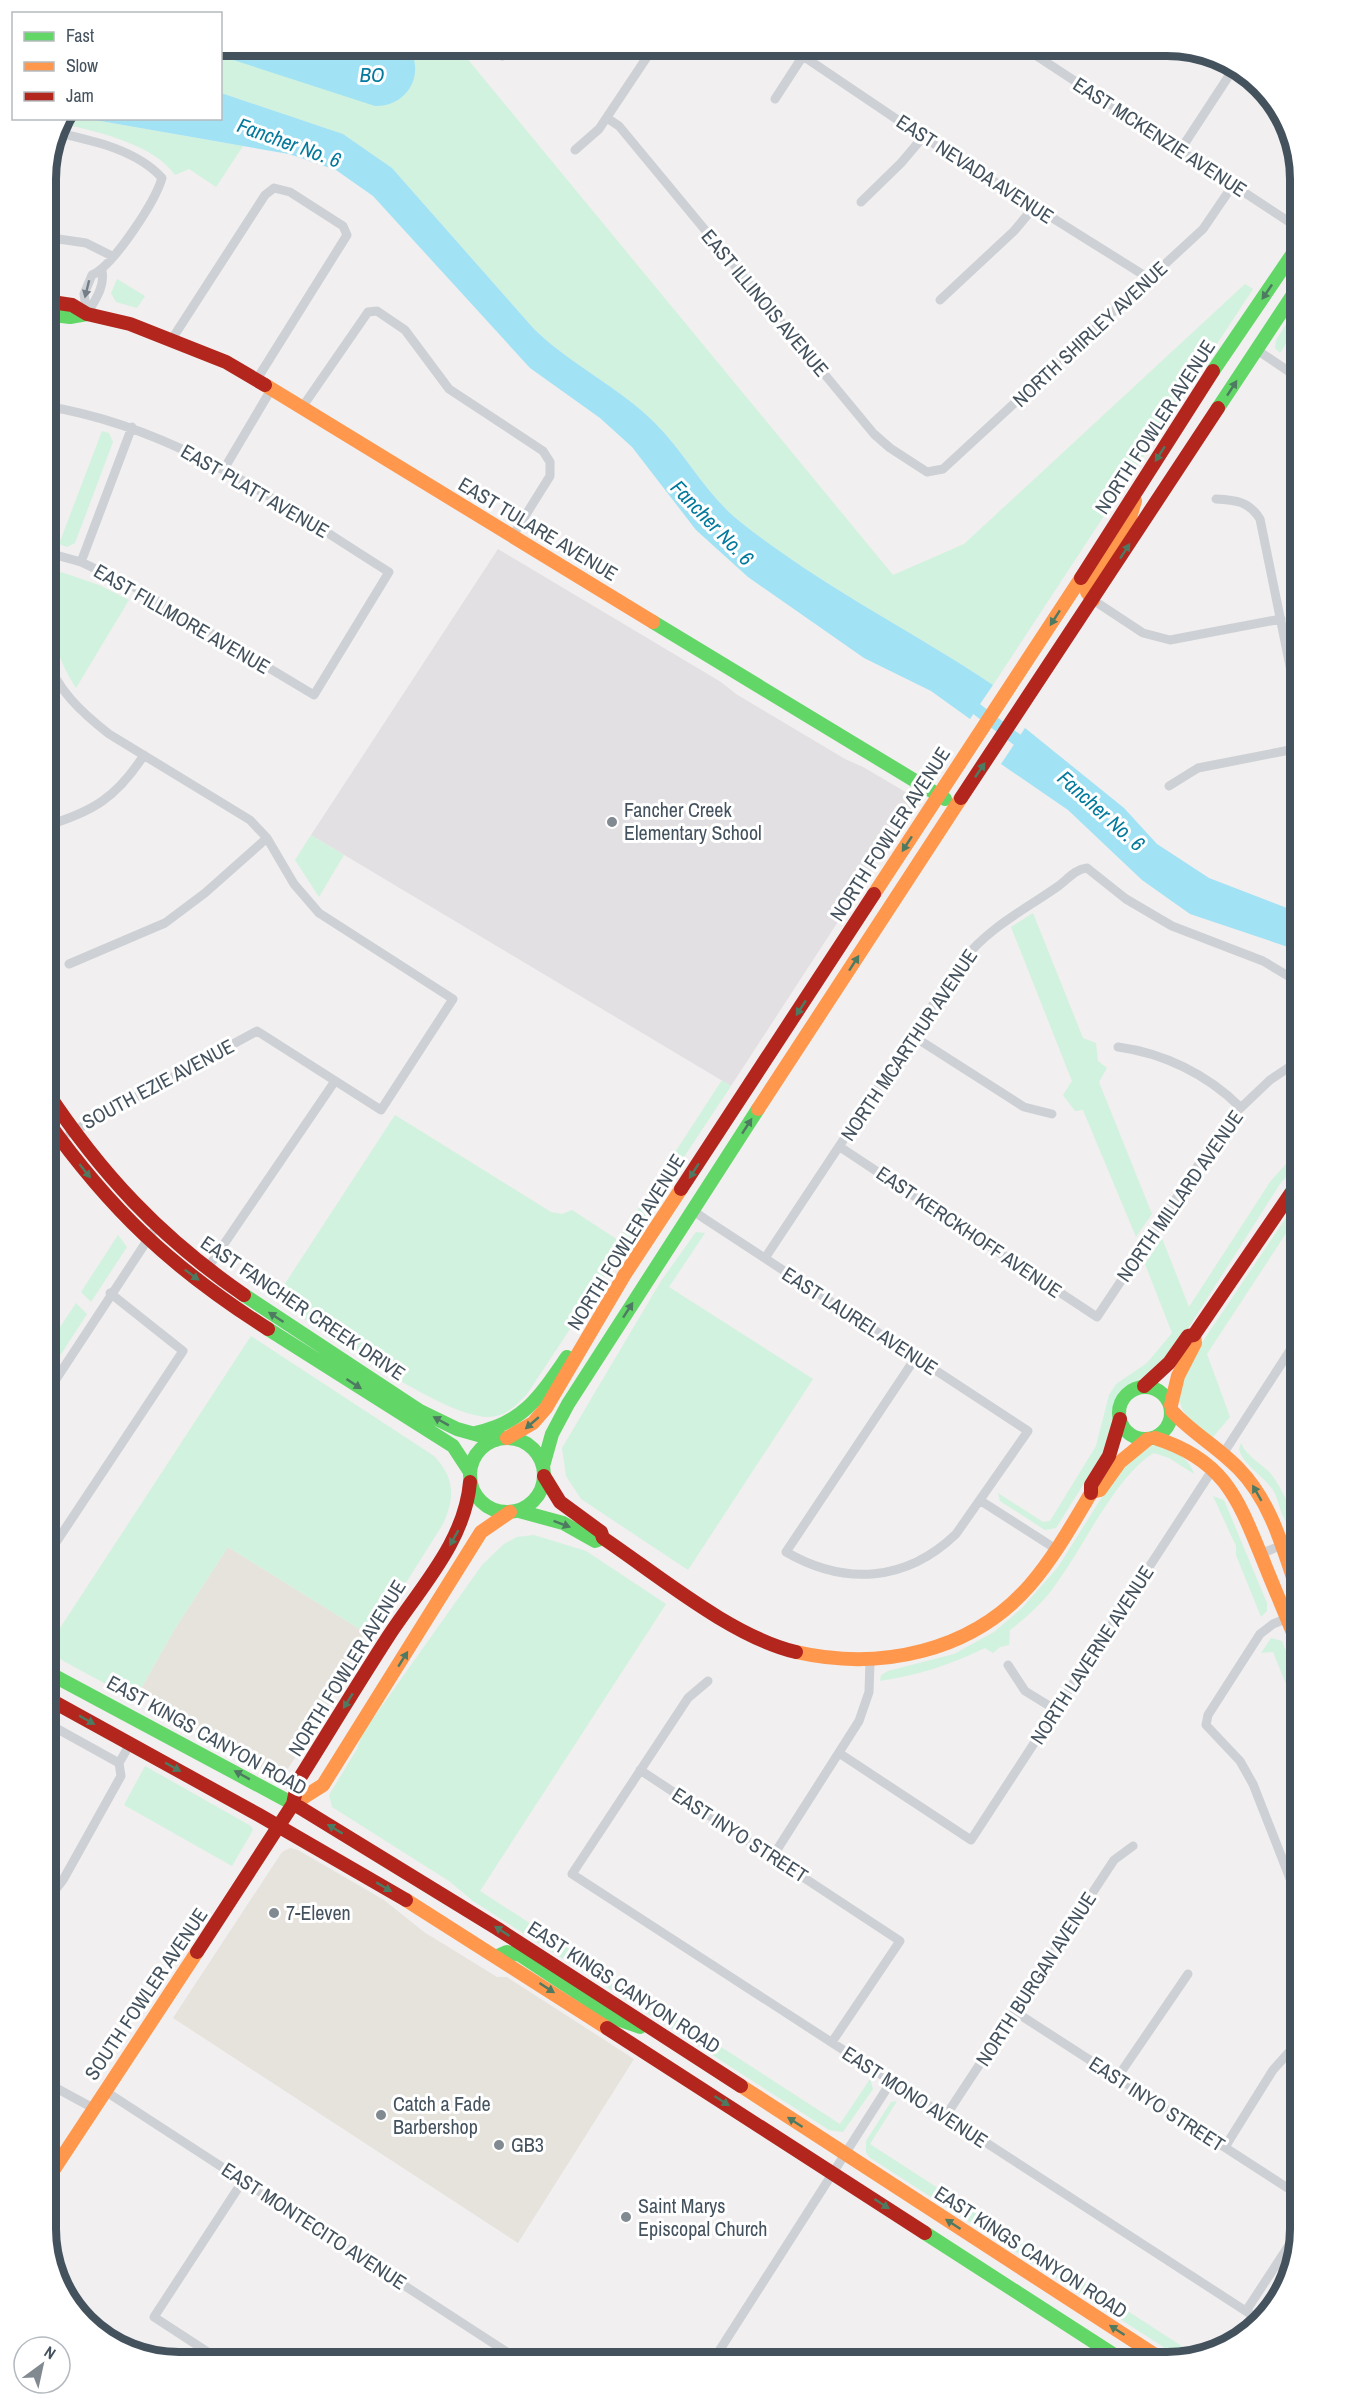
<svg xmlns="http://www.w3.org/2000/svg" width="1345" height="2407" font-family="'Archivo Narrow',sans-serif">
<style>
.commercial{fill:#e6e3dc}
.education{fill:#e2e0e2}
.green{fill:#d1f2de}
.water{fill:#a1e2f5}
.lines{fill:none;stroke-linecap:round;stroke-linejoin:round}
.canal{stroke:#a1e2f5;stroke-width:12}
.street{stroke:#cdd0d4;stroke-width:9}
.fast{stroke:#63d668;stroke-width:14}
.slow{stroke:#ff974d;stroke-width:14}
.jam{stroke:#b3261e;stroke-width:14}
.oneway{fill:#747e87}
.oneway2{fill:#4d7a61}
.poi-dot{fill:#818991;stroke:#fff;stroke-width:2}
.labels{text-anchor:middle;stroke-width:6;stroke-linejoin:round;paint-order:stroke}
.street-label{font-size:20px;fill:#44525e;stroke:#fff}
.poi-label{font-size:20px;fill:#44525e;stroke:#fff;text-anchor:start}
.water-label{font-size:21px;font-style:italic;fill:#037a9d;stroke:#fff}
.rim{fill:none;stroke:#44525e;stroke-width:8}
</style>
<rect width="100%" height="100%" fill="#f1efef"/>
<path class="commercial" d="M228,1547L366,1633L354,1647L358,1660L287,1770L279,1775H271L159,1712L154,1701L139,1692L176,1627Z
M290,1848L298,1850L384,1900L424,1932L497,1977H507L634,2059L518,2243L173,2018L282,1852Z"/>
<path class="education" d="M498,549L721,682L736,694L845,759L863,767L909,794L912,808L731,1086L311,835Z"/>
<path class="green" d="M220,45H456L893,575L964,544L1245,284L1253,289L993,685C909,629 817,584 738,520C705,493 685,453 655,423C619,387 571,365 534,329L392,168L343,134L221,93Z
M61,119H89L243,146L216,187L189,169L175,175C154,144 93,130 58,123Z
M117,279L145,296L137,308L116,302L111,293Z
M1300,303V321L1280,353L1275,348L1276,340Z
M102,431L109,433L113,442L75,543L67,547L59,544Z
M61,572L99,585L129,600L76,688C53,653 46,617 54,576Z
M311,835L344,855L319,897L295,860Z
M1033,913L1083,1038L1096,1043L1098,1061L1107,1068L1099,1082L1152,1214L1136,1237L1083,1110L1075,1111L1063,1095L1072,1081L1011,927Z
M722,1080L731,1086L527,1394C516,1406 505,1417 488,1417C439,1416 320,1328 275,1299L395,1115L551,1212L562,1214L572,1210L618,1240Z
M1300,1148V1161L1280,1184L1175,1349L1150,1373L1126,1387L1116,1400L1107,1447L1056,1528L1045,1530L1000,1501L998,1493L1043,1522L1050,1521L1096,1446L1109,1395L1116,1384L1147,1363L1172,1333L1145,1264L1162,1238L1189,1307L1270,1182Z
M1300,1197V1212L1207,1354L1230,1417L1213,1437C1204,1434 1197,1428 1191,1421C1168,1397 1183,1377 1195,1353Z
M696,1232L705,1233L669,1287L813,1379L688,1570L581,1499L566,1476L562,1448L661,1281Z
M118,1235L127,1247L91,1302L81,1292Z
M76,1303L87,1314L56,1362L48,1363L45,1350Z
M251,1336L434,1456C455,1478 455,1498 443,1524L378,1627L366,1633L228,1547L176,1627L139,1692L128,1696L45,1651Z
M1241,1443C1247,1457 1261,1463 1271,1474C1283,1490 1290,1508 1297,1526L1293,1528C1280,1521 1280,1501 1273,1490C1263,1475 1243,1465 1239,1449Z
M1150,1446C1166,1443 1190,1458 1194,1474L1169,1458L1154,1453C1117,1474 1084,1546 1058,1581C1045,1601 1028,1616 1010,1630L1009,1645L1000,1647L993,1653L985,1648C950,1665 918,1675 880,1681L881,1675L888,1671L954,1654L994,1632L1022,1608L1058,1567L1117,1473Z
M1213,1496L1224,1500L1267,1603V1611L1261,1617L1236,1555V1546Z
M534,1535L586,1551L666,1604L480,1891L840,2124L870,2079L873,2089L843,2132L829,2130L473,1901L449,1881L332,1807L329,1795L357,1749L362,1734L482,1565L504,1544L517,1537Z
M1271,1638L1282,1641L1300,1687V1719L1273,1652L1261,1653Z
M145,1766L251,1826L253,1830L232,1866L124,1805Z
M897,2101L870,2144L1197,2356L1182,2359L869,2157L866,2152V2141L891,2102Z"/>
<path class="water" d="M221,45H407C427,72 408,107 375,106L221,56Z
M221,93L343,134L392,168L534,329C571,365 619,387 655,423C685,453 705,493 738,520C817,584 909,629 993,685L970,719L931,691L864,658L748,577L696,530L632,447L600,418L530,368L373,196L336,170L289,154L89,119L220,118Z
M1025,728L1124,808L1157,844L1209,878L1300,913V951L1190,914L1142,880L1068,810L1001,764Z"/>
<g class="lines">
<path class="canal" d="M966,701L1028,748"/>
<path class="street" d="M1020,45L1300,229
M502,56L505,45
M803,56L923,137L1150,279
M775,99L810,45
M607,118L619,126L874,434L890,448L927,472L943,469L1203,229L1233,185
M54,132C90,140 136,149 162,178C155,202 113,266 92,275L84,294L87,314
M1181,149L1234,68
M575,150L599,129L655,45
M861,202L901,163L923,137
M45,237L86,243L112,256
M940,300L1014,231L1034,207
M87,314C95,300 105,287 102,271
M172,339L265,195L274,188L290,192L343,226L347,235L257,379
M1257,350L1300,379
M303,406L368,312L377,311L405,330L449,389L543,451L550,462V476L512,537
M224,469L272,388
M1216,499C1235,500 1249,501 1260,519L1300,715
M45,552L81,562L136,588L314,695L389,572C279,503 177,427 45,406
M81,562L132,427
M1093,600L1143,633L1170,640L1281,619
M45,655C57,690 81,712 109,734L250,820L267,838L294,884L319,913L453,999L381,1110L257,1031L70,1133
M1169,786L1198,768L1300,748
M45,826C93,812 117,797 144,755
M69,964L165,923L205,893L267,838
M913,1036L1024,1107L1052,1114
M1118,1047C1163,1053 1207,1074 1240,1107
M840,1147L1097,1317L1229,1119L1270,1080L1300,1060
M692,1210L705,1219L1028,1431L956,1534C906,1582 845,1586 786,1552L916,1357
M765,1258L962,961C991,926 1021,912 1057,887C1067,880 1075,869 1087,868L1126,899L1172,926L1263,961L1300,983
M207,1269L335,1081
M45,1396L156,1227
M1223,1454L1300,1335
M981,1501L1056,1549
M1261,1554L1300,1537
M45,1559L183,1351L110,1293
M1008,1665L1025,1691L1056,1710
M708,1681L688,1698L572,1874L1258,2319
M45,1722L119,1763
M839,1753L971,1840L1213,1469
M119,1763L130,1744
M640,1770L900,1941L832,2042
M773,1856L859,1721L869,1692L870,1662
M45,1894L56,1889L63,1880L121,1776L119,1763
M1300,1904L1253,1784L1240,1761L1206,1725L1208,1715L1260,1634L1273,1624L1300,1613
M1014,2011L1300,2196
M1117,2078L1188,1974
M45,2082L93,2108
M105,2091L522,2362
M945,2117L1114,1860L1133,1846
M1225,2147L1273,2070L1300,2040
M1246,2311L1299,2230
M223,2362L154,2317L244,2179
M712,2362L891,2082"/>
<path class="fast" d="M45,314L70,317L87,314
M1213,371L1300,243
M1218,408L1300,284
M653,622L945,799
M244,1295L420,1411L457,1429L496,1440
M268,1329L453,1446L470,1472
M1119 1413a26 26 0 1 1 52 0a26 26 0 1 1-52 0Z
M475,1433C524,1423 540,1396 567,1357
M470 1475a37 37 0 1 1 74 0a37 37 0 1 1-74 0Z
M543,1466L552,1434L568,1404L758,1109
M519,1511L563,1523L595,1541L603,1538
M45,1671L299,1807
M498,1956L507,1952L520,1955L617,2019L640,2027
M925,2233L1125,2362"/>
<path class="slow" d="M265,385L653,622
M1093,600L1087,592L1089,583L1128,524L1135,501
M874,894L1081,578
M758,1109L961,798
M1171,1405L1178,1376L1195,1343L1194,1335
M1172,1411C1192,1433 1218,1447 1239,1469C1273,1504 1284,1553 1300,1598
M507,1438L533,1423L546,1408L625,1274L681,1189
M1155,1438C1225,1460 1238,1499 1263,1560C1275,1590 1288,1620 1300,1650
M1092,1492L1100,1490L1120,1462L1148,1439
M796,1652C880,1671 972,1652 1030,1585C1054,1557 1072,1525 1091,1493
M293,1804L323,1785L481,1532L510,1512
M406,1900L607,2028
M741,2086L1166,2362
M45,2183L197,1952"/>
<path class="jam" d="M45,301L72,305L87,314L130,324L226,362L265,385
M1081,578L1213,371
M961,798L1218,408
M45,1089C101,1174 160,1237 244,1295
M45,1118C111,1211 172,1268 268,1329
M681,1189L874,894
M1144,1386L1169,1363L1188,1336L1194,1335L1300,1180
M544,1476L560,1502L601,1532L603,1538C658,1575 732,1637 796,1652
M1091,1493V1485L1109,1456L1120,1419
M45,1697L259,1815L406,1900
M299,1807L498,1929L741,2086
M197,1952L293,1804L298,1781C328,1733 357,1685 388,1637C419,1589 465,1542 470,1482
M607,2028L925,2233"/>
</g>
<defs><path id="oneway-solid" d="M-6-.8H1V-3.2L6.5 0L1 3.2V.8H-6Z" transform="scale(1.5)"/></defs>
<use class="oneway" href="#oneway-solid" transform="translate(87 289) rotate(104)"/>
<g class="oneway2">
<use href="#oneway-solid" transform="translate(1267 292) rotate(124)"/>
<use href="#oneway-solid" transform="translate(1232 388) rotate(-57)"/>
<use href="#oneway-solid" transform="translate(1160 454) rotate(123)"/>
<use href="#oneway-solid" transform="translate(1125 551) rotate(-57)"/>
<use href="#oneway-solid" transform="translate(1055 618) rotate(123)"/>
<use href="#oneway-solid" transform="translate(980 770) rotate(-56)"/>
<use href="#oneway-solid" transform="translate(907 844) rotate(123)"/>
<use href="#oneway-solid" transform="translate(854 963) rotate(-57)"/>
<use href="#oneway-solid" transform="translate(801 1008) rotate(123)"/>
<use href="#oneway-solid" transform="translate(747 1126) rotate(-57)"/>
<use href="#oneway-solid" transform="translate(85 1171) rotate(51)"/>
<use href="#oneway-solid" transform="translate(694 1171) rotate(123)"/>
<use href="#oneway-solid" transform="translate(192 1275) rotate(37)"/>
<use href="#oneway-solid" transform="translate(628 1310) rotate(-57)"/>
<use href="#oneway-solid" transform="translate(276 1317) rotate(-147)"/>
<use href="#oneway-solid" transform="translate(354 1384) rotate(33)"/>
<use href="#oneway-solid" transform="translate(441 1421) rotate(-151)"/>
<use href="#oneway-solid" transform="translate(532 1423) rotate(139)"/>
<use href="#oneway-solid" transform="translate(1257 1493) rotate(-120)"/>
<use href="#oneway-solid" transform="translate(562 1524) rotate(21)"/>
<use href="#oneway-solid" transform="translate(454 1538) rotate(120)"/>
<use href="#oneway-solid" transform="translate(403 1659) rotate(-58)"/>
<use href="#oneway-solid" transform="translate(348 1701) rotate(122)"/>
<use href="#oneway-solid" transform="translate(87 1720) rotate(29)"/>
<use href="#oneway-solid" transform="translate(173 1767) rotate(29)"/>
<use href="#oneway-solid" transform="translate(242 1775) rotate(-151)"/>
<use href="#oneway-solid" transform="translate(335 1829) rotate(-149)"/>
<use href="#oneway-solid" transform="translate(384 1887) rotate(31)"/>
<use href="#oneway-solid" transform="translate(502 1931) rotate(-147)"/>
<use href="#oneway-solid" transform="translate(547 1988) rotate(33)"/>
<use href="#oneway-solid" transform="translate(722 2101) rotate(33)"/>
<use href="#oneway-solid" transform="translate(795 2122) rotate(-147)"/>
<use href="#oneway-solid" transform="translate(882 2204) rotate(33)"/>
<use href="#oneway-solid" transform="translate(953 2224) rotate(-147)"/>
<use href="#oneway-solid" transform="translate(1117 2330) rotate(-147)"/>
</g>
<g class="poi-dot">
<circle cx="612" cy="822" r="6"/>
<circle cx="274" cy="1913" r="6"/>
<circle cx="381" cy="2115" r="6"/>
<circle cx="499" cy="2145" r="6"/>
<circle cx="626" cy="2217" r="6"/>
</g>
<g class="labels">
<g class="street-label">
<text transform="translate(1160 137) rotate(33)" y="7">EAST MCKENZIE AVENUE</text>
<text transform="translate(975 169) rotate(33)" y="7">EAST NEVADA AVENUE</text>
<text transform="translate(765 303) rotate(50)" y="7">EAST ILLINOIS AVENUE</text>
<text transform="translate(1090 334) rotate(-43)" y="7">NORTH SHIRLEY AVENUE</text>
<text transform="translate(1155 427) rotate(-57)" y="7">NORTH FOWLER AVENUE</text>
<text transform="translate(255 491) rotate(30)" y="7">EAST PLATT AVENUE</text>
<text transform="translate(538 529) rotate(31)" y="7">EAST TULARE AVENUE</text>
<text transform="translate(182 619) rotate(30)" y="7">EAST FILLMORE AVENUE</text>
<text transform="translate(890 834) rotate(-57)" y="7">NORTH FOWLER AVENUE</text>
<text transform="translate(909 1045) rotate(-56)" y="7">NORTH MCARTHUR AVENUE</text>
<text transform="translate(158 1084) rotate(-28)" y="7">SOUTH EZIE AVENUE</text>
<text transform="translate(1180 1196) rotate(-55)" y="7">NORTH MILLARD AVENUE</text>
<text transform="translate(969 1232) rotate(34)" y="7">EAST KERCKHOFF AVENUE</text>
<text transform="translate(626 1242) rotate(-58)" y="7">NORTH FOWLER AVENUE</text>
<text transform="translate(303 1308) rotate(34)" y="7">EAST FANCHER CREEK DRIVE</text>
<text transform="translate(860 1321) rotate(33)" y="7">EAST LAUREL AVENUE</text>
<text transform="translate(1092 1655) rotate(-57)" y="7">NORTH LAVERNE AVENUE</text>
<text transform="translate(347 1668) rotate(-58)" y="7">NORTH FOWLER AVENUE</text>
<text transform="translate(207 1735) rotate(29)" y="7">EAST KINGS CANYON ROAD</text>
<text transform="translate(740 1835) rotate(33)" y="7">EAST INYO STREET</text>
<text transform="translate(1036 1979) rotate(-57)" y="7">NORTH BURGAN AVENUE</text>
<text transform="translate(624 1987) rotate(33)" y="7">EAST KINGS CANYON ROAD</text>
<text transform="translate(146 1994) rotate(-56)" y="7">SOUTH FOWLER AVENUE</text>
<text transform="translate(915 2097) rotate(33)" y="7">EAST MONO AVENUE</text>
<text transform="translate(1157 2104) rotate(33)" y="7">EAST INYO STREET</text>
<text transform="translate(314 2226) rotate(33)" y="7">EAST MONTECITO AVENUE</text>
<text transform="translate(1031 2252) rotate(33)" y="7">EAST KINGS CANYON ROAD</text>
</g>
<g class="poi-label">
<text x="624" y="817">Fancher Creek<tspan x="624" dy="23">Elementary School</tspan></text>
<text x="286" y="1920">7-Eleven</text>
<text x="393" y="2111">Catch a Fade<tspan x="393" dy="23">Barbershop</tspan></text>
<text x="511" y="2152">GB3</text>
<text x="638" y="2213">Saint Marys<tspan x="638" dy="23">Episcopal Church</tspan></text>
</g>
<g class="water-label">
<text x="372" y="82">BO</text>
<text transform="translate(289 143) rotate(20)" y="7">Fancher No. 6</text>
<text transform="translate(712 523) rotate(46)" y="7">Fancher No. 6</text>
<text transform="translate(1101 811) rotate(42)" y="7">Fancher No. 6</text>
</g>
</g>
<path d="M0 0H1345V2407H0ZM179 56H1167A123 123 0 0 1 1290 179V2229A123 123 0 0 1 1167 2352H179A123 123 0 0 1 56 2229V179A123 123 0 0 1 179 56Z" fill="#fff" fill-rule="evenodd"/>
<path class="rim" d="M179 56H1167A123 123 0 0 1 1290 179V2229A123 123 0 0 1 1167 2352H179A123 123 0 0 1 56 2229V179A123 123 0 0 1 179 56Z"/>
<rect x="12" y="12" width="210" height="108" fill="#ffffff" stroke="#b4babf" stroke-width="1.5"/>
<rect x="24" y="32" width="30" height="9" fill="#63d668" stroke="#b4babf" stroke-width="1.5"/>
<text x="66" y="42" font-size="18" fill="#44525e">Fast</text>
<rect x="24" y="62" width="30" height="9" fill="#ff974d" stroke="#b4babf" stroke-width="1.5"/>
<text x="66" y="72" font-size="18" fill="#44525e">Slow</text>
<rect x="24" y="92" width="30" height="9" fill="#b3261e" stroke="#b4babf" stroke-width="1.5"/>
<text x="66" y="102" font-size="18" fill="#44525e">Jam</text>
<g transform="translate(42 2365) rotate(33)"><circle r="28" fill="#ffffff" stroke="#b4babf" stroke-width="1.5"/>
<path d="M0-4.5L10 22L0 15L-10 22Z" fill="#818991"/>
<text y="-9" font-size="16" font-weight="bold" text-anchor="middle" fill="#44525e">N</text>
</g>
</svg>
